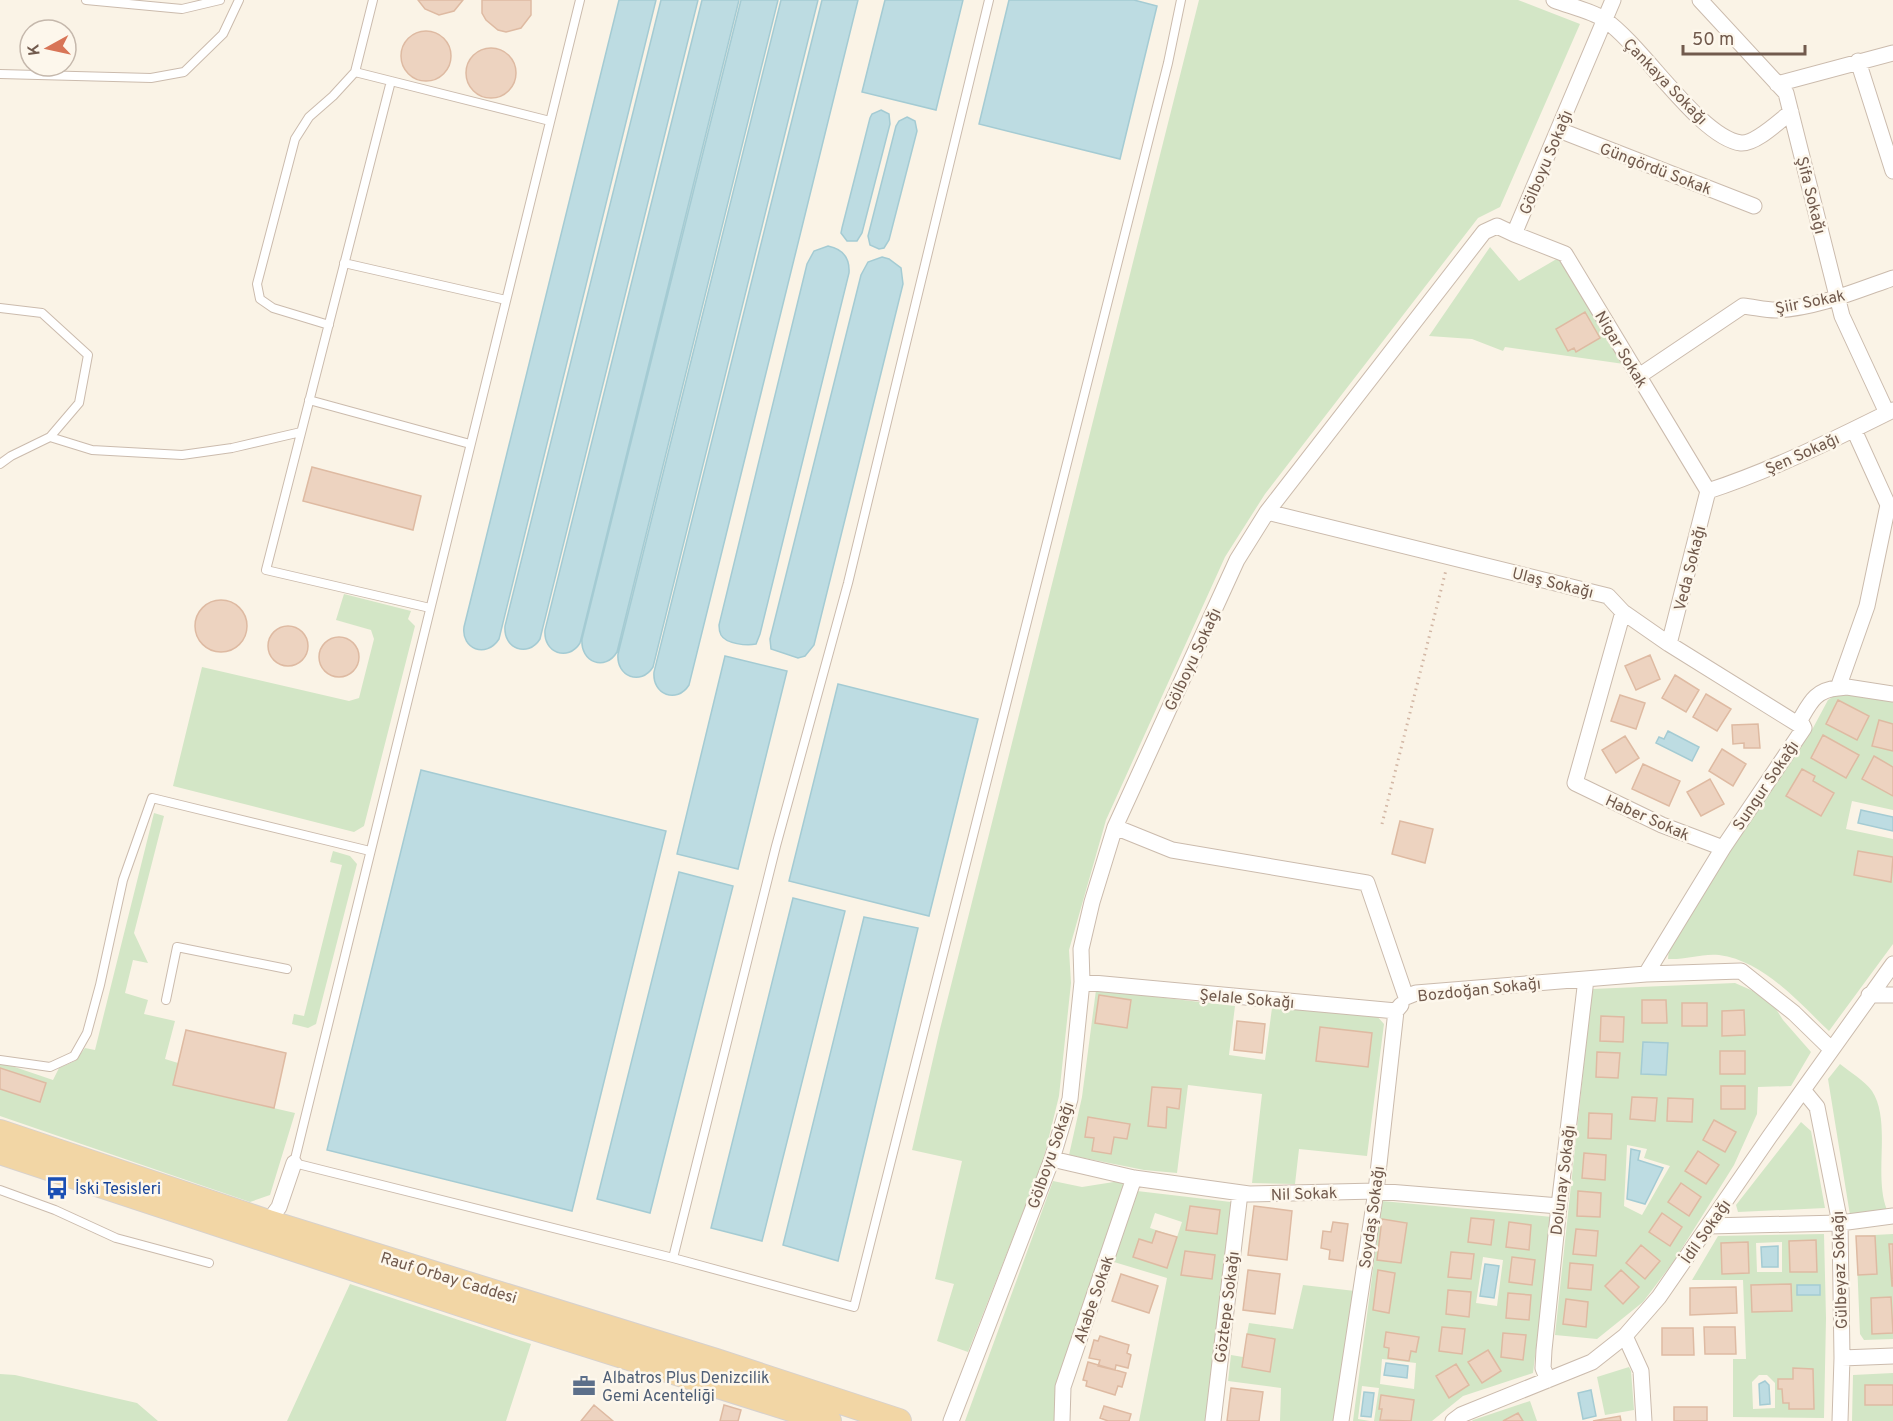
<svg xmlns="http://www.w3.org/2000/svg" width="1893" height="1421" font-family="Overpass,sans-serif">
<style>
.green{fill:#d3e6c6;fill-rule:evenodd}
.water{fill:#bddce2;stroke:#a4cbd3;stroke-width:1.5}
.building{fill:#edd3c0;stroke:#debaa2;stroke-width:1.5}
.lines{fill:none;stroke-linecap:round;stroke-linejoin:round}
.lane-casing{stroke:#cbbbad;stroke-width:10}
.street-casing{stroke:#cbbbad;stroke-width:17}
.primary-casing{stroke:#d7d1cd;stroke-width:26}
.path{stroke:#d2b6a4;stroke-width:3;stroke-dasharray:1.5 4.5;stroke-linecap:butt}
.lane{stroke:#fff;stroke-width:8}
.street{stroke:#fff;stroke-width:15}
.primary{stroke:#f2d6a5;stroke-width:24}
.labels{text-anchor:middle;stroke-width:5;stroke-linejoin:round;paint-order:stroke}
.street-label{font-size:16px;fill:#715a4d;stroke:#fdf7ec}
.transit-label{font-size:16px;fill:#164399;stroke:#fdf7ec;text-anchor:start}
.service-label{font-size:16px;fill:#4e5e75;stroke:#fdf7ec;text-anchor:start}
</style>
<rect width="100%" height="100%" fill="#faf3e6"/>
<path class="green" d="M1199,0H1518L1580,24L1500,207L1478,218L1265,494L1225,557L1106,820L1069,950L1071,983L1059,1096L1043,1161L968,1352L937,1341L954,1284L935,1279L962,1161L912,1150L940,1029Z
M1490,247L1519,281L1560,257L1624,364L1505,347L1503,351L1472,339L1429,336Z
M344,594L411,611L408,619L415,626L364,826L354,832L173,786L202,667L349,701L359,698L374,639L371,630L336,620Z
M1840,692H1849L1893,701V810L1852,801L1846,829L1893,839V944L1829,1031C1798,1002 1764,961 1719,955C1703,953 1685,960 1668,959L1669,948L1729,853L1813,728L1828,700Z
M154,813L164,816L134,933L148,963L133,960L125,993L148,1000L144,1014L175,1021L165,1059L178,1063L173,1085L295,1113L270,1195L250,1202L0,1116V1062L53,1080L59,1068L75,1061L85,1048L95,1050Z
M333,851L350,856L357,864L316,1024L308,1028L292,1024L294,1014L304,1016L342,865L330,862Z
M1735,983L1769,998L1783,1020L1811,1052L1791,1086L1758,1087L1757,1114L1734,1165L1674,1261L1643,1302L1597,1339L1555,1335L1592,989ZM1627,1145L1647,1149L1644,1158L1670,1166L1642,1215L1624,1206Z
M1096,990L1235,1006L1229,1055L1265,1060L1272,1008L1285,1006L1376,1015L1384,1024L1367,1156L1299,1149L1295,1184L1252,1183L1262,1094L1188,1085L1177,1173L1144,1170L1069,1155L1082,1097Z
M1840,1064C1850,1072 1865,1081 1872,1091C1892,1122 1873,1175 1887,1210L1850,1215L1828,1079Z
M1801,1122L1811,1131L1825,1208L1738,1212L1736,1205Z
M1053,1181L1082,1187L1120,1181L1128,1184L1056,1421H965Z
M1137,1191L1231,1202L1206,1421H1139L1167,1278L1114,1262ZM1155,1213L1182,1222L1177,1237L1150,1228Z
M1382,1201L1552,1217L1533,1373L1463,1396L1432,1421H1374L1379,1388L1362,1386L1358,1419L1370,1421H1353ZM1483,1257L1503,1260L1497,1306L1476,1303ZM1382,1359L1416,1363L1414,1389L1380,1384Z
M1824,1234L1826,1318L1824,1418L1733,1417V1359H1746L1743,1280H1692L1718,1236ZM1782,1242V1272H1757L1756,1243ZM1759,1375H1767L1775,1383V1408L1753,1409L1752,1382Z
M1893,1234V1339L1864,1340L1860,1334L1856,1236Z
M350,1284L531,1344L506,1421H287Z
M1303,1285L1355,1291L1334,1421H1280L1281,1388L1228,1381L1231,1355L1243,1357L1242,1367L1270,1371L1275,1339L1247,1334L1249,1323L1293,1329Z
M1629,1367L1631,1371L1634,1410L1605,1415L1597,1377Z
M1893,1373V1421H1852L1853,1375Z
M0,1374L15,1375L137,1403L158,1421H0Z
M1530,1401L1537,1421H1472L1473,1420Z"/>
<path class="water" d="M619,0H656L499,639C486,659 461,649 464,627Z
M661,0H698L540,639C528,658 503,649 505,626Z
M702,0H739L580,643C568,662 543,653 545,630Z
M741,0H778L617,652C605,672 580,662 582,639Z
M781,0H818L653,667C641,686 616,677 618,654Z
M822,0H858L689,685C677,704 652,695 654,672Z
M885,0H963L936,110L862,92Z
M1009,0H1134L1157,6L1120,159L979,124Z
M881,110L889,114L890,124L862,233L857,241H847L841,233L842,228L870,118L872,114Z
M907,117L915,121L917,131L889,240L884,248L879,249L870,245L868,236L896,126L899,121Z
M828,246C843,249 850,258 849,273L760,634L756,644C747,646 726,644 721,635C720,633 719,628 719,625L807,264L814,251Z
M882,257L889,259L901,268L903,284L814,645L805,656L798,658L771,649L770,639L861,275L868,262Z
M725,656L787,671L738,869L677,854Z
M838,684L978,719L929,916L789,881Z
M1668,731L1699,747L1692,761L1656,743L1659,737L1664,739Z
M421,770L666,831L572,1211L327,1150Z
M1861,810L1893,817V831L1858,823Z
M679,872L733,886L650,1213L597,1199Z
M793,898L845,911L762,1241L711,1228Z
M864,917L918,928L838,1261L783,1245Z
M1643,1042L1668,1043L1666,1075L1641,1074Z
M1631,1149L1640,1151L1638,1160L1663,1168L1645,1204L1627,1199Z
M1778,1246V1267H1762L1761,1247Z
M1485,1264L1499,1266L1494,1298L1480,1296Z
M1797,1285H1820V1295H1797Z
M1386,1363L1408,1366L1407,1378L1384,1375Z
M1765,1381L1769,1385L1770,1404L1760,1405L1759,1384Z
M1591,1390L1596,1416L1583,1419L1578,1393Z
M1364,1392L1374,1393L1371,1417L1361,1416Z"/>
<path class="building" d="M418,0H463L454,11L439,15L425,9Z
M482,0H531V15L521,28L506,32L498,30L486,20L482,13Z
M401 56a25 25 0 1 1 50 0a25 25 0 1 1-50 0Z
M466 73a25 25 0 1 1 50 0a25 25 0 1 1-50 0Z
M1585,312L1600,338L1576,352L1574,348L1568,351L1556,329Z
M312,467L421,496L413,530L303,501Z
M195 626a26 26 0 1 1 52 0a26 26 0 1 1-52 0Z
M268 646a20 20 0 1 1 40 0a20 20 0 1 1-40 0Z
M319 657a20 20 0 1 1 40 0a20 20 0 1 1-40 0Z
M1650,655L1660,679L1636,690L1625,666Z
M1675,675L1699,690L1686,712L1662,698Z
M1706,694L1731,709L1717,731L1693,717Z
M1620,695L1645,703L1636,729L1611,721Z
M1838,700L1869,716L1857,740L1826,724Z
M1879,720L1893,724V751L1872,746Z
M1758,724L1760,748H1744V743L1733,744L1732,725Z
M1823,735L1859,755L1846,778L1811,758Z
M1625,736L1639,758L1616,773L1602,750Z
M1722,749L1746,764L1733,786L1709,771Z
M1874,756L1893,767V796L1862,779Z
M1643,764L1680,781L1669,806L1632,789Z
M1802,769L1815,776L1813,781L1834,793L1821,816L1786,796Z
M1710,779L1724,804L1701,816L1687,792Z
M1400,821L1433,829L1425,863L1392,854Z
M1858,851L1893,857L1891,882L1854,875Z
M1099,995L1131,1000L1127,1028L1095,1023Z
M1642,1000H1666L1667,1023H1642Z
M1682,1003H1707V1026H1682Z
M1744,1010L1745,1035L1722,1036V1011Z
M1601,1016L1624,1017L1623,1042L1600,1041Z
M1237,1021L1265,1024L1262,1053L1234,1050Z
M1320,1027L1372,1033L1368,1067L1316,1061Z
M186,1030L286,1053L274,1108L173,1085Z
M1720,1051H1745V1074H1720Z
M1597,1052L1620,1053L1618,1078L1596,1077Z
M0,1068L46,1083L40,1102L0,1089Z
M1721,1086H1745V1109H1721Z
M1152,1087L1181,1089L1179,1109L1167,1107L1166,1128L1148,1126Z
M1632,1097L1657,1098L1655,1121L1630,1119Z
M1668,1098L1693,1099L1692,1122L1667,1121Z
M1589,1113L1612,1114L1611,1139L1588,1138Z
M1088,1117L1130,1124L1127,1139L1114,1137L1111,1154L1092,1151L1094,1138L1085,1137Z
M1714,1120L1736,1132L1725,1152L1703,1140Z
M1698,1151L1719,1165L1706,1184L1685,1171Z
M1584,1153L1606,1155L1605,1180L1582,1178Z
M1681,1183L1701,1197L1689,1216L1668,1202Z
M1578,1191L1601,1193L1600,1217L1577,1216Z
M1190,1206L1220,1210L1217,1234L1186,1230Z
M1254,1206L1292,1211L1287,1260L1248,1255Z
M1662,1213L1682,1227L1670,1246L1649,1232Z
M1471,1218L1494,1220L1491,1245L1468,1242Z
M1382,1219L1407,1223L1401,1263L1377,1260Z
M1333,1222L1348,1224L1343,1261L1329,1259L1330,1250L1321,1248L1323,1231L1331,1232Z
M1509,1222L1531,1225L1529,1250L1506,1247Z
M1576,1229L1598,1231L1596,1256L1573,1254Z
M1156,1231L1177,1237L1167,1268L1133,1257L1139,1239L1152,1243Z
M1856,1236H1875L1877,1274L1858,1275Z
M1816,1240L1817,1272H1790L1789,1241Z
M1748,1242L1749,1273L1722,1274L1721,1243Z
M1889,1244H1893V1286H1892Z
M1641,1245L1660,1261L1645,1279L1626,1263Z
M1185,1251L1215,1255L1212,1279L1181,1275Z
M1451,1252L1474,1254L1471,1279L1448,1277Z
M1512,1257L1535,1260L1532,1285L1509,1282Z
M1570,1263L1593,1265L1591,1290L1568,1288Z
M1248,1270L1280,1274L1275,1314L1243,1310Z
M1378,1270L1395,1273L1389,1313L1373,1310Z
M1621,1270L1639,1287L1623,1304L1605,1286Z
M1121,1274L1158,1286L1149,1313L1112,1301Z
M1791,1284L1792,1311L1752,1312L1751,1285Z
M1736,1287L1737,1313L1690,1315V1288Z
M1448,1290L1471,1292L1469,1317L1446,1314Z
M1508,1293L1531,1295L1529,1320L1506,1318Z
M1891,1297L1893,1333L1872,1334L1871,1298Z
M1566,1299L1588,1302L1586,1327L1563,1324Z
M1442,1327L1465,1329L1462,1354L1439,1351Z
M1704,1327H1735L1736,1354H1705Z
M1662,1328H1693L1694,1355H1662Z
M1386,1332L1419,1337L1416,1352L1411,1351L1409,1361L1388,1358L1389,1348L1384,1347Z
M1503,1333L1526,1335L1523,1360L1501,1357Z
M1247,1334L1275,1339L1270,1372L1242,1367Z
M1100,1336L1129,1345L1127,1353L1131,1355L1128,1368L1116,1365L1115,1370L1098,1366L1100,1360L1089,1358L1094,1340L1098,1341Z
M1488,1350L1501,1371L1482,1383L1468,1362Z
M1088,1362L1126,1373L1122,1387L1118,1386L1115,1395L1086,1386L1087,1381L1083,1380Z
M1456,1364L1469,1385L1449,1398L1436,1376Z
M1793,1368L1813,1369L1814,1409H1789V1403H1783L1782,1389H1778V1379H1793Z
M1865,1385H1893V1405H1865Z
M1231,1388L1263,1392L1259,1421H1227Z
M1381,1395L1414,1400L1411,1421L1380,1420L1382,1409H1379Z
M594,1405L613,1421H581Z
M724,1405L741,1410L738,1421H720Z
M1104,1406L1131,1414L1129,1421H1108L1100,1418Z
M1674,1407H1707V1421H1674Z
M1518,1413L1523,1421H1503Z
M1620,1416L1621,1421H1593Z"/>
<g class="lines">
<g class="lane-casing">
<path id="lane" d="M86,0L182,9L220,0
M373,0L355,72L550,121
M580,0L294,1163L673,1258L854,1307L1168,63L1181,0
M0,74L151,78L184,72L223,34L239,0
M391,81L266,570L430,608
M344,263L506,300
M0,308L42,313L88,355L79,403L50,437L11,456L0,464
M329,325L273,308L260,299L257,284L295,139L309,117L333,96L355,72
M309,400L470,444
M50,437L92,450L182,455L232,448L301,432
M166,1000L177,947L287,969
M0,1060L50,1067L74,1056L87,1033L100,985L123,880L152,798L370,851
M0,1190L55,1210L116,1238L209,1263
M673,1258L776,846L848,583L989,0"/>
</g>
<g class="street-casing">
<path id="street" d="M1554,0C1569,6 1593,11 1605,20C1643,46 1700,138 1741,143C1756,144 1779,121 1791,112
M1700,0L1786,93L1842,316L1887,413
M1858,61L1893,171
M1777,84L1893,53
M1559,130L1754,206
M1514,234L1565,254L1708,491
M1639,376L1743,306C1754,307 1765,310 1776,310C1816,308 1856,291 1893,278
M1708,491C1772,470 1833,440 1893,410
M1267,512L1608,596L1623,612L1669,644L1804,728
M1623,612L1575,783L1662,825L1723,848
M1669,644L1708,491
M1838,688L1847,687L1893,694
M1115,827L1172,850L1367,883L1406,997
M1646,974L1723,848L1804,728L1800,720C1810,703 1815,690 1838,688L1867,606L1888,505L1854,430
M1082,982L1396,1011L1401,1005
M1869,995H1893
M1406,997L1416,993L1646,974L1741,971L1794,1013L1831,1049
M1803,1090L1817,1107L1840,1223L1842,1358L1840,1421
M1052,1159L1134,1178L1249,1194L1376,1191L1559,1206
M268,1222L279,1207L294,1163
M1708,1226L1840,1223L1893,1216
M1625,1336L1641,1371L1644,1421
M1842,1358L1893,1356
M1548,1380L1543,1368L1544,1350L1559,1206L1586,979
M951,1421L1052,1159L1070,1099L1082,982L1081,949L1092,902L1115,827L1237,560L1267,512L1484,232L1497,226L1514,234L1613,0
M1062,1421L1063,1387L1134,1178
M1213,1421L1240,1193
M1341,1421L1376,1191L1396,1011
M1453,1421L1461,1415L1592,1362L1625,1336L1659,1297L1770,1136L1893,964"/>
</g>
<g class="primary-casing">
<path id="primary" d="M0,1132L268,1222L716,1361L899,1421
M0,1152L518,1323L829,1421"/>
</g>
<path class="path" d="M1382,824L1446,570"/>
<use href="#lane" class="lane"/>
<use href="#street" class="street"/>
<use href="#primary" class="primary"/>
</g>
<defs>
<g id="bus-bare" transform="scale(1.8)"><path d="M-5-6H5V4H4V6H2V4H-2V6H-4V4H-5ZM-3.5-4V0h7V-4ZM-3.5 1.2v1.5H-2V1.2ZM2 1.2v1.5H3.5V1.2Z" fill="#1a4fb4" stroke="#fdf7ec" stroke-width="2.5" paint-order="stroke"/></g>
<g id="office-bare" transform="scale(1.8)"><path d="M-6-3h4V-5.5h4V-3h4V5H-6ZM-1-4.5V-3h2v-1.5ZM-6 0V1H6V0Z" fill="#5c6f8a" stroke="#fdf7ec" stroke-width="2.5" paint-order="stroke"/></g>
</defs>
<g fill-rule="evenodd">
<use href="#bus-bare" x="57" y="1188"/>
<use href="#office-bare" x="584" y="1386"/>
</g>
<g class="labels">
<g class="street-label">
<text transform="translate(1666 81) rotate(46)" y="6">Çankaya Sokağı</text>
<text transform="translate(1545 162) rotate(-67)" y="6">Gölboyu Sokağı</text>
<text transform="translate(1656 168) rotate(21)" y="6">Güngördü Sokak</text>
<text transform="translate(1812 195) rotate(76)" y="6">Şifa Sokağı</text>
<text transform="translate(1810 301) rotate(-11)" y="6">Şiir Sokak</text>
<text transform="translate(1622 349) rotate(59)" y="6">Nigar Sokak</text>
<text transform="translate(1802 453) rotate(-24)" y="6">Şen Sokağı</text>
<text transform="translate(1689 568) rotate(-76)" y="6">Veda Sokağı</text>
<text transform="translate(1553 582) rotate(14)" y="6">Ulaş Sokağı</text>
<text transform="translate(1192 659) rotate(-65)" y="6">Gölboyu Sokağı</text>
<text transform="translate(1765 785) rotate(-56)" y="6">Sungur Sokağı</text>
<text transform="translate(1648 817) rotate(24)" y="6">Haber Sokak</text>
<text transform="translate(1479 989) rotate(-6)" y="6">Bozdoğan Sokağı</text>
<text transform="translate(1247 998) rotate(5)" y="6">Şelale Sokağı</text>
<text transform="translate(1050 1155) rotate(-71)" y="6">Gölboyu Sokağı</text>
<text transform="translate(1562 1180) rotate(-83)" y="6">Dolunay Sokağı</text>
<text transform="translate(1304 1193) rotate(-2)" y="6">Nil Sokak</text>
<text transform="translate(1371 1217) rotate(-82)" y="6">Soydaş Sokağı</text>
<text transform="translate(1705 1231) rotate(-55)" y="6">İdil Sokağı</text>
<text transform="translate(1839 1270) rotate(-92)" y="6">Gülbeyaz Sokağı</text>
<text transform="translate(449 1277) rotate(17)" y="6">Rauf Orbay Caddesi</text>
<text transform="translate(1093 1299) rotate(-71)" y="6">Akabe Sokak</text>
<text transform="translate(1226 1307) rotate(-83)" y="6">Göztepe Sokağı</text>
</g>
<g class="transit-label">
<text x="75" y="1194">İski Tesisleri</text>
</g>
<g class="service-label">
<text x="602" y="1383">Albatros Plus Denizcilik<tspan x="602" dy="18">Gemi Acenteliği</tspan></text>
</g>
</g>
<g transform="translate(48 48) rotate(262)"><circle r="28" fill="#fdf7ec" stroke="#c5b8ac" stroke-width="1.5"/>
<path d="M0-4.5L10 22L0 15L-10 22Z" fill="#d87557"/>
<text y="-9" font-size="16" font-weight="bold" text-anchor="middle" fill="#715a4d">K</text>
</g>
<path d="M1683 45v9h122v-9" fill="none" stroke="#715a4d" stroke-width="3"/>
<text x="1692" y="45" font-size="18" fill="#715a4d" stroke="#fdf7ec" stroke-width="4.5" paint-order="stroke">50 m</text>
</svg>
